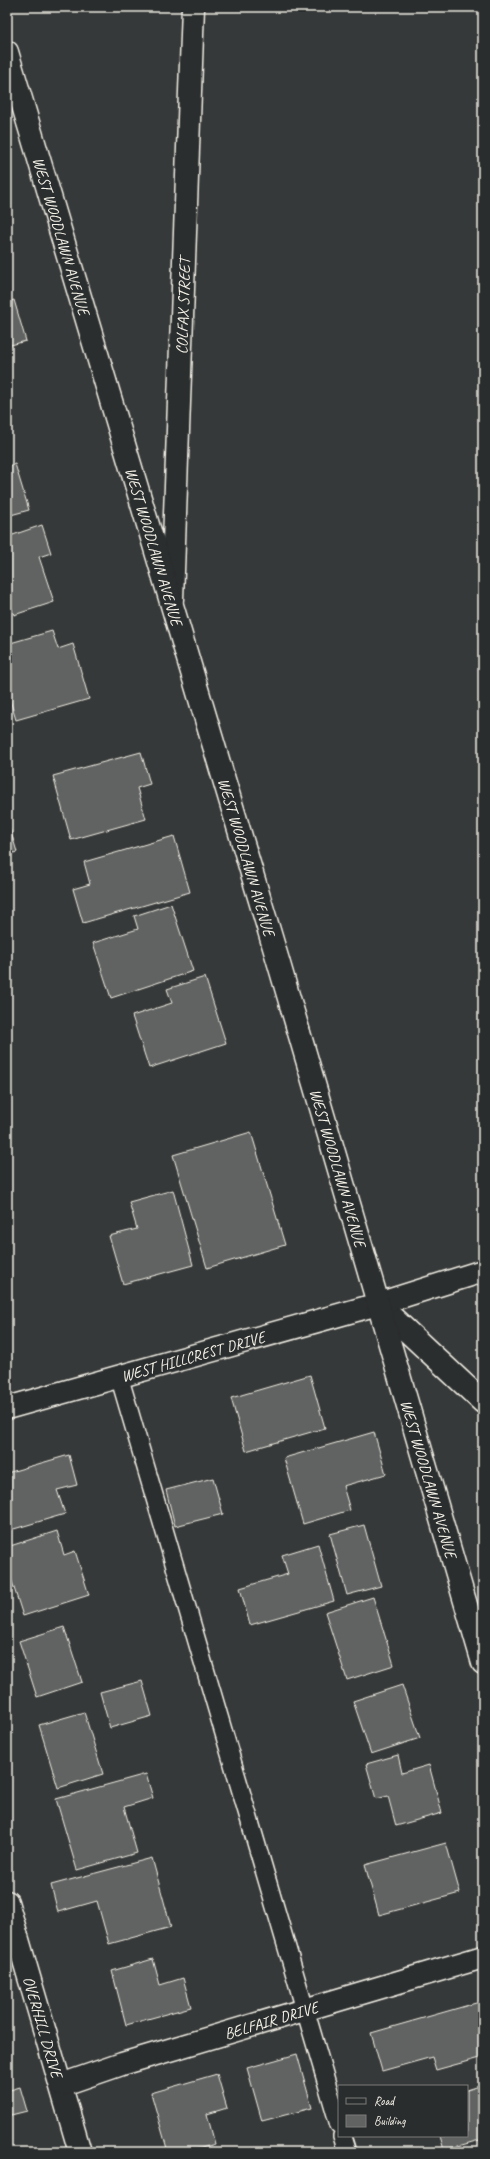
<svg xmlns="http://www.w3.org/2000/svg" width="490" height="2159" font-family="Caveat,sans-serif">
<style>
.building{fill:#616362;stroke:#f4f1e8}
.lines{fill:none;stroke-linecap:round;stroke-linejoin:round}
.lane-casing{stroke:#f4f1e8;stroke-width:20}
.street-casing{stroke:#f4f1e8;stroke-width:25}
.secondary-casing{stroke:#f4f1e8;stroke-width:25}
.lane{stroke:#2a2d2e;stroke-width:17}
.street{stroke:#2a2d2e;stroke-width:22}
.secondary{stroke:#2a2d2e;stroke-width:22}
.labels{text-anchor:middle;stroke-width:3;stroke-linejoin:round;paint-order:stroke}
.street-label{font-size:16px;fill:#f4f1e8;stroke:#2a2d2e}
</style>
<rect width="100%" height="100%" fill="#363939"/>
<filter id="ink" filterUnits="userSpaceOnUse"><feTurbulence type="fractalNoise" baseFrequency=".025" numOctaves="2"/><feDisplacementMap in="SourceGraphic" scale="8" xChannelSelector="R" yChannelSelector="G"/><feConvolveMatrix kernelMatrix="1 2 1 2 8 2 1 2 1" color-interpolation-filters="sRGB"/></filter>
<g filter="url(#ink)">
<path class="building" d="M14,300L26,341L7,346V302Z
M15,464L29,510L7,516V466Z
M42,525L51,553L39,557L54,602L14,615L7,595V537Z
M52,631L58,649L73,644L89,699L16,720L7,690V644Z
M141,752L150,784L137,788L146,819L71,840L53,776Z
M7,819L17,852L7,855Z
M174,836L190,892L83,923L73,889L90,884L84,862Z
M171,904L193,971L111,998L93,943L138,929L134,916Z
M205,977L226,1043L149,1068L132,1016L172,1003L167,989Z
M251,1132L285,1245L207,1268L173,1155Z
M173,1190L193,1265L123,1284L109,1236L137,1229L129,1202Z
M7,1344L12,1361L7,1362Z
M310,1375L325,1428L246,1451L231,1398Z
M374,1432L386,1474L343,1486L350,1510L303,1524L284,1458Z
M69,1455L77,1485L57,1490L65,1514L7,1531V1473Z
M213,1478L223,1514L175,1526L166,1490Z
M364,1525L381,1586L347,1595L330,1534Z
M57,1531L64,1555L75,1551L89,1595L23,1616L7,1566V1547Z
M318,1544L334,1601L250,1625L240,1588L288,1574L282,1555Z
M373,1597L394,1665L347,1680L325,1612Z
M64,1627L82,1682L37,1697L19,1641Z
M142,1681L152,1716L110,1728L100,1692Z
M402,1685L420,1738L371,1754L353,1701Z
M84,1712L103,1774L58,1788L39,1725Z
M398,1755L402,1773L429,1765L442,1813L396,1826L388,1796L376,1799L366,1764Z
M146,1774L153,1798L124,1807L137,1853L77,1870L56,1799Z
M446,1843L460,1893L379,1915L365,1865Z
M152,1858L171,1927L109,1944L97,1901L58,1912L51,1885Z
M153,1959L160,1985L183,1978L191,2007L126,2025L112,1971Z
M483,2001V2057L436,2070L432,2057L382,2071L371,2033Z
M297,2054L312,2108L262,2121L247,2068Z
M217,2074L227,2108L207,2114L215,2144L188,2152H168L151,2093Z
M483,2085V2139L444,2150L440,2136H467V2090Z
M20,2087L27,2111L7,2116V2091Z"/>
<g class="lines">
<g class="lane-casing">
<path id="lane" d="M119,1376L339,2125
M342,2136L347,2152"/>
</g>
<g class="street-casing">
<g id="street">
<path id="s1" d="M172,599L193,7"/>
<path d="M378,1304L483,1402"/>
<path id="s2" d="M7,1408L378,1304L483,1271"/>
<path id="s3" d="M7,1902L80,2152"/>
<path id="s4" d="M61,2085L122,2064L483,1957"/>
</g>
</g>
<g class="secondary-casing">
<g id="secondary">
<path id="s5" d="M7,52L279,964L483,1663"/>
</g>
</g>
<use href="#lane" class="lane"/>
<use href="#street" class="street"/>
<use href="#secondary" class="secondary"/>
</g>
</g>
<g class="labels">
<g class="street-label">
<text dy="6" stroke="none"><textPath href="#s5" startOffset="192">WEST WOODLAWN AVENUE</textPath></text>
<text dy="6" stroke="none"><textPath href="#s1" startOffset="293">COLFAX STREET</textPath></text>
<text dy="6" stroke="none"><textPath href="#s5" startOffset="516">WEST WOODLAWN AVENUE</textPath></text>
<text dy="6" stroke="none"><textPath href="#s5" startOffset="840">WEST WOODLAWN AVENUE</textPath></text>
<text dy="6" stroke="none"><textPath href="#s5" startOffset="1164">WEST WOODLAWN AVENUE</textPath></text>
<text dy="6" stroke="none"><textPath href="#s2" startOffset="193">WEST HILLCREST DRIVE</textPath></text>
<text dy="6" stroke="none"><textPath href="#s5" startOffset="1488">WEST WOODLAWN AVENUE</textPath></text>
<text dy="6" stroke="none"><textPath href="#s4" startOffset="220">BELFAIR DRIVE</textPath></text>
<text dy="6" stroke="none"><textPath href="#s3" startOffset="130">OVERHILL DRIVE</textPath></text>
</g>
</g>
<rect width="490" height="2159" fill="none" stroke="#2a2d2e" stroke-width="24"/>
<rect x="12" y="12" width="466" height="2135" fill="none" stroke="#f4f1e8" stroke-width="1.5" filter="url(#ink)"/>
<rect x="338" y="2085" width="130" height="52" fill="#2a2d2e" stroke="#7b7b78"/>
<rect x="346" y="2098" width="20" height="6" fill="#2a2d2e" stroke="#7b7b78"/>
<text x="374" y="2105" font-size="12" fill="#f4f1e8">Road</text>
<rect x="346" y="2115" width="20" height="12" fill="#616362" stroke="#7b7b78"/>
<text x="374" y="2125" font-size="12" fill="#f4f1e8">Building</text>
</svg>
